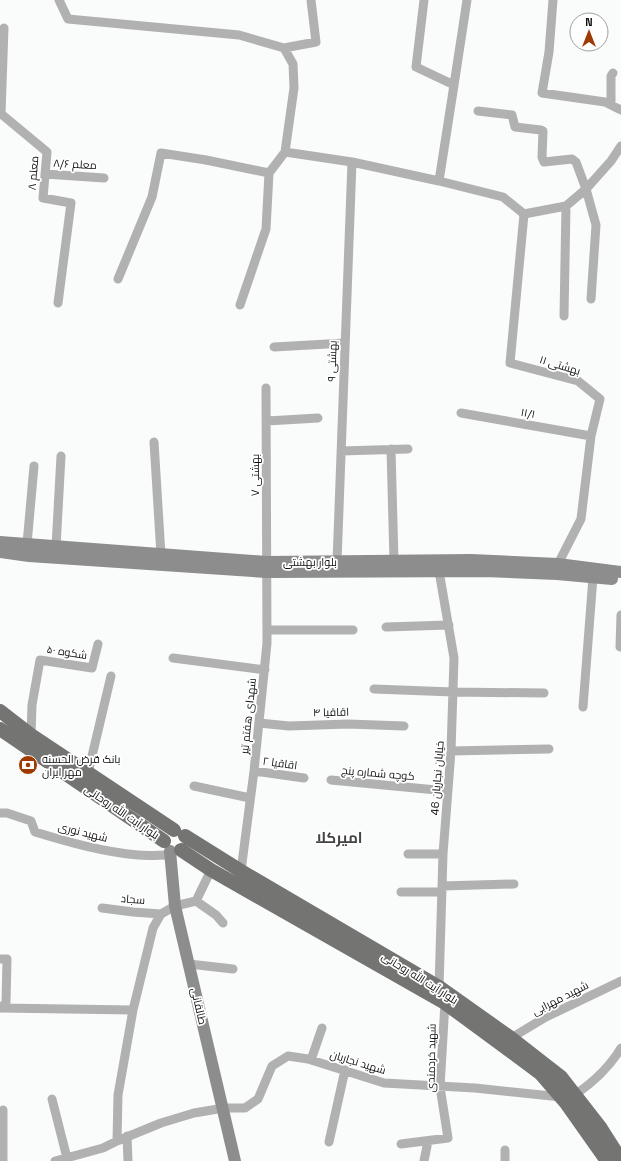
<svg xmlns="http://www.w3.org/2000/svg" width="621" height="1161" font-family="'Space Grotesk',Cairo,sans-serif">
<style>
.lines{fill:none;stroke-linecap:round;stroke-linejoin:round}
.street{stroke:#b1b1b1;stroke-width:9}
.secondary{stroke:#8d8d8d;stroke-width:12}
.primary{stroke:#747473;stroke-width:14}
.labels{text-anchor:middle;stroke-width:3.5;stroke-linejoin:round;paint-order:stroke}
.street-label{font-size:11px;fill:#0f1010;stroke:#fff}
.poi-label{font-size:11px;fill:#0f1010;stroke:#fff;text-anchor:start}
.district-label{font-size:15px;font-weight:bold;fill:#434445;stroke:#fff}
</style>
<rect width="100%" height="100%" fill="#fafbfb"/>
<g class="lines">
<path class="street" d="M59,0L68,19L239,35L284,48L293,64L294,88L285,152L269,173L266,229L240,305
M424,0L416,67L454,85L439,181
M553,0L549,52L542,93L605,102L621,110
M284,48L316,42L311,0
M454,85L467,0
M611,105V76L613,73
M478,111L512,115L515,127L541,130L543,131L542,157L544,162L572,159L576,162L586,189L596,225L591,299
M0,113L47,152L43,198L71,203L58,303
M1,114L4,28
M285,152L352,162L439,181L503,197L524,214L566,206L586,189L611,161L621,146
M45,174L104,178
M524,214L510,363L578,381L600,399L591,436L581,519L558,564
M118,279L152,197L161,153L206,160L269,173
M564,316L566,206
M274,347L345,343
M461,413L591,436
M267,421L318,418
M154,442L161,555
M391,449L394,561
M341,451L408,449
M27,544L34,466
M56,547L61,456
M337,562L352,162
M386,627L449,625
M267,630H353
M620,647L621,615
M173,658L265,670
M374,689L453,692L544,693
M583,707L593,577
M259,723L289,726L348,724L404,726
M31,735L32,705L40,660L92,668L98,644
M451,751L549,749
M254,771L304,778
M88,773L111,676
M331,780L447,791
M194,786L250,798
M0,813H7L31,821L35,832C68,842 103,852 138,855C149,856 159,855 170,855
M408,854H443
M241,871L254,771L267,643L266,388
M442,886L514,884
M401,892H442
M196,901L216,915L223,923
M102,908L133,912L161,914
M0,959H7L6,1003L0,1008
M189,964L233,969
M439,987L443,854L451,751L454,658L439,571
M0,1008L133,1010
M511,1038L546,1017L621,981
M311,1060L322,1028
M576,1094C595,1081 609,1068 621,1048
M52,1099L67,1158
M3,1110V1161
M127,1136L128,1161
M117,1141L118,1095L133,1010L153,928L161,914L175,906L196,901L211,870
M329,1142L345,1070
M401,1144L448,1138L440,1087L445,1003
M55,1161L103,1148L117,1141L161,1123L194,1113L224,1108H245L258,1099L272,1066L288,1056L308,1059L384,1083L475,1088L561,1097
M424,1161L428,1141
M505,1161V1150"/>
<path class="secondary" d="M0,542L267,562L471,560L558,564L621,572
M0,552L29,556L267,572L485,571L557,574L612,579
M170,851L175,906L235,1161"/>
<path class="primary" d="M0,711L31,735L174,830
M0,729L164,841
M185,836L241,871L439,987L511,1038L561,1077L600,1127L621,1160
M181,850L211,870L445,1003L540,1073L566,1103L607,1161"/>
</g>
<defs>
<g id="bank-disc" transform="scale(1)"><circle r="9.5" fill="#9d3901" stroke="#fff"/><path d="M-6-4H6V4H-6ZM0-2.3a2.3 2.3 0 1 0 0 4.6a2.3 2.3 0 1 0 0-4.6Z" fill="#fff"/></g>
</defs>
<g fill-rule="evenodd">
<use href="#bank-disc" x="28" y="765"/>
</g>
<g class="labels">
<g class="street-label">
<text transform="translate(75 164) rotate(3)" y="4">معلم ۸/۶</text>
<text transform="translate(33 173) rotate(-85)" y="4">معلم ۸</text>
<text transform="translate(332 361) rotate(-88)" y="4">بهشتی ۹</text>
<text transform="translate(560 365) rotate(17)" y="4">بهشتی ۱۱</text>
<text transform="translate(528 413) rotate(10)" y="4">۱۱/۱</text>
<text transform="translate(255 475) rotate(-90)" y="4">بهشتی ۷</text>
<text x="310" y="566">بلوار بهشتی</text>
<text transform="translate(67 652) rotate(9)" y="4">شکوه ۵۰</text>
<text transform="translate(331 712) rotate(-1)" y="4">اقاقیا ۴</text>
<text transform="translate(248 716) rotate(-84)" y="4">شهدای هفتم تیر</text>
<text transform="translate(280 763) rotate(8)" y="4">اقاقیا ۲</text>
<text transform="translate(378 773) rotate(5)" y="4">کوچه شماره پنج</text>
<text transform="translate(437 778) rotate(-86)" y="4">خیابان نجاریان 46</text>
<text transform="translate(122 812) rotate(34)" y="4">بلوار آیت الله روحانی</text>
<text transform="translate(83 832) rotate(14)" y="4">شهید نوری</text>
<text transform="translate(133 899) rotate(5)" y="4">سجاد</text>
<text transform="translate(420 978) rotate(32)" y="4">بلوار آیت الله روحانی</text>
<text transform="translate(560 998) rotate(-27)" y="4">شهید مهرابی</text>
<text transform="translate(199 1006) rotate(77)" y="4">طالقانی</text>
<text transform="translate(431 1058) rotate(-89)" y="4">شهید خردمندی</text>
<text transform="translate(358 1062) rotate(17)" y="4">شهید نجاریان</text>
</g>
<g class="poi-label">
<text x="42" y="763">بانک قرض الحسنه<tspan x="42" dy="13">مهر ایران</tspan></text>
</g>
<g class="district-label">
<text x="339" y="843">امیرکلا</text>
</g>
</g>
<g transform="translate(589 32)"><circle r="19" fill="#ffffff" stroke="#9f9f9f"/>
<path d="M0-3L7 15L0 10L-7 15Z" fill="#9d3901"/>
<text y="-6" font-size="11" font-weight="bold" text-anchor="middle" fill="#0f1010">N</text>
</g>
</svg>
